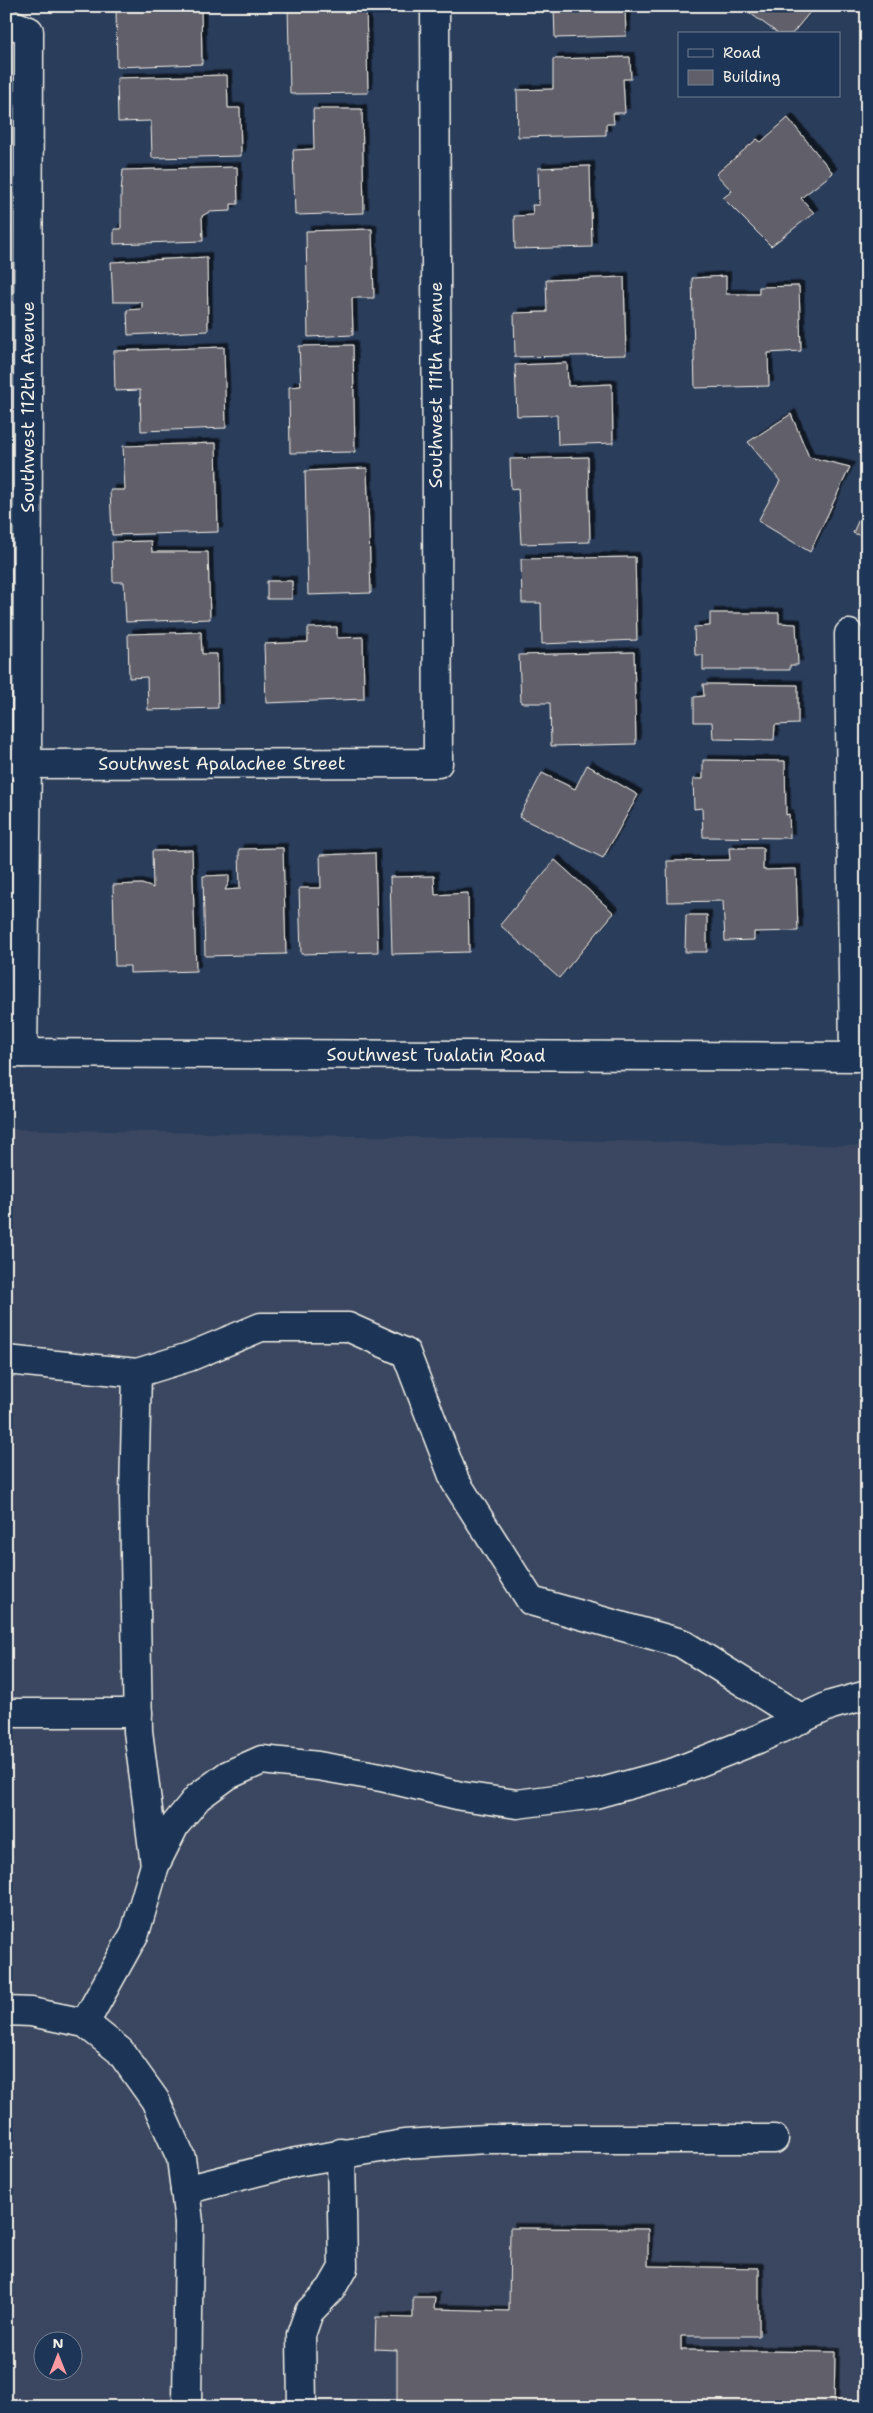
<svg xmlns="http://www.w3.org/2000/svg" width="873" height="2413" font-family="'Shantell Sans',sans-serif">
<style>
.built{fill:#3a4760;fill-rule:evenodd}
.green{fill:#4e7477;stroke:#a1b2b0}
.building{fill:#605f6a;stroke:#f4f1e8;filter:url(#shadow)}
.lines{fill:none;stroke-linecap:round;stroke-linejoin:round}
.minor-casing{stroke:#f4f1e8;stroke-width:31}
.major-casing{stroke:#f4f1e8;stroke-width:31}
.minor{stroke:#1d3557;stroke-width:28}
.major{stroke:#1d3557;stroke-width:28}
.labels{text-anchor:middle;stroke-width:5;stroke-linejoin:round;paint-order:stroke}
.street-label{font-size:18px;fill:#f4f1e8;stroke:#1d3557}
</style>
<defs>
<filter id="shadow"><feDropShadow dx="4.5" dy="-4.5" stdDeviation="0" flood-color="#0009"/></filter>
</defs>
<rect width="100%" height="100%" fill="#2a3d5b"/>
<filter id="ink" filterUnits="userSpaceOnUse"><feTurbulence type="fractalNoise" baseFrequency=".02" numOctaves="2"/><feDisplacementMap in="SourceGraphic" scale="10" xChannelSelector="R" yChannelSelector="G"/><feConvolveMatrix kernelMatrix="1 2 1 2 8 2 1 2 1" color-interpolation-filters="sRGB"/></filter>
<g filter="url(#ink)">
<path class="built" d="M6,1129L866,1146L867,2407H6ZM42,2340H72V2370H42Z"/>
<path class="green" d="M866,1743H867V2276H866Z"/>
<path class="building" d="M116,6H201L202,64L117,67Z
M288,6H366L368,93L290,94Z
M521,6H625L626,36L555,38L554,8L521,9Z
M740,6H815L792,34H779Z
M630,57L631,79H623L625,113H613L614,124H606V135L518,137L517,90L553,89V59Z
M227,75L228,108H240L241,156L152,158L151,121L118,122L117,78Z
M313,109H362L364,213L295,215L293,150L314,149Z
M788,118L833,173L801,198L814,213L771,246L723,198L732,191L716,174L757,139L761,142Z
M590,166L592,247L515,249L514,216L533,215L532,205H539L538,168Z
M237,167L238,204H231V211L209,212L202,216L203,241L114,244V229H121V192L123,170Z
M372,229L374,298H352L353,335L308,337L306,231Z
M207,257L208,331L128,335L127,310L142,309V302H113L111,262Z
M726,276V294H759V287L799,286L801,351L768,353L769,386L695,388L692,278Z
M624,277L626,355L515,357L514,313L547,312L546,280Z
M353,345L355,452L290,453L289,387L301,386L299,346Z
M224,347L226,428L141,431L140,390L115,391L114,351Z
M567,363L568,386L612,384L613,443L558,445L557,415L517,416L515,365Z
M791,414L809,457L850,467L810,552L758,521L780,481L748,442Z
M216,443L218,532L112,535L110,490H125L123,446Z
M588,457L590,542L521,544L518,488L511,489L510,459Z
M367,468L371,593L308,595L305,471Z
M867,500V538L853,533Z
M151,541L152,552H208L210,619L126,622L124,582H113L112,542Z
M635,557L637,640L542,644L541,603H522L521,559Z
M267,581H292V599H267Z
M710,613H779V623L796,624L798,665H790V670H703V655H695L694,627L710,626Z
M337,627V638L363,637L364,699L266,703L264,644L308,642V628Z
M201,632L202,654H217L218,708L148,710L147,677L129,678L128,634Z
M634,652L636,744L551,746L550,703H521L519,655Z
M703,684L798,685V724L775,725L774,740L713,739L712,722H694V697L704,696Z
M703,760L785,761L786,815L789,814L790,838L703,837L702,808L694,809L693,779H703Z
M587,765L638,795L603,858L519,817L542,773L575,789Z
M283,848L286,954L205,956L203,876L229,875V882L225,890L240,889L239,849Z
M729,848H763V870L796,869L798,931L754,932V940L725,941L723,901L668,902L667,861L730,860Z
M192,850L196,971L130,973V966H115L113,885L142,884L153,888L152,851Z
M375,853L378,952L301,954L299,888H321L320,855Z
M555,860L614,913L559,978L500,925Z
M434,876L435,895L468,893L469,952L392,954L390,877Z
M686,915H707V952H685Z
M510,2228L648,2229V2266L759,2268V2336H681V2350L835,2352L834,2407H397V2350L375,2349L376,2317L413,2318V2297H435L434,2309L509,2311Z"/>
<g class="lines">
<g class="minor-casing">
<g id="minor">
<path d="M6,22L29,31L27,764L23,1053"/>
<path d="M849,634L854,1057"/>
<path id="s1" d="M6,764L438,763L435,6"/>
<path d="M6,1360L137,1373L134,1495L138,1731L155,1865"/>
<path d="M137,1373L189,1357L261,1327H348L406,1353L455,1481L531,1601L681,1643L802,1719"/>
<path d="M6,1713H138"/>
<path d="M6,2011L31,2012L85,2023L120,2051L155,2100L181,2158L189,2222L187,2407"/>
<path d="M85,2023L135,1933L155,1865L175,1825L198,1797L228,1775L262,1760L318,1766L381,1777L461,1796L517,1804L595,1794L675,1772L758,1739L831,1705L867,1695"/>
<path d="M185,2190L296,2162L404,2144L486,2139H774"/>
<path d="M302,2407L301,2335L309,2312L331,2289L343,2268L341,2153"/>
</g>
</g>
<g class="major-casing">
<g id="major">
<path id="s2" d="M6,1053L867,1057"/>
</g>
</g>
<use href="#minor" class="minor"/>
<use href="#major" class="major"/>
</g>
</g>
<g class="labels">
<g class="street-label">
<text transform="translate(436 385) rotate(-90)" y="6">Southwest 111th Avenue</text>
<text transform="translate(28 407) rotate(-90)" y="6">Southwest 112th Avenue</text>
<text dy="6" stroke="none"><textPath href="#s1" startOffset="216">Southwest Apalachee Street</textPath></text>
<text dy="6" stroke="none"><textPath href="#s2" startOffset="430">Southwest Tualatin Road</textPath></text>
</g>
</g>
<rect width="873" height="2413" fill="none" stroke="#1d3557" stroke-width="25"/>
<rect x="12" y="12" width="848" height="2388" fill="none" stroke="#f4f1e8" stroke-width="2" filter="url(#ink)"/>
<rect x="678" y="32" width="162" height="65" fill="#1d3557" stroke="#738091"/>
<rect x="688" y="49" width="25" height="8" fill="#1d3557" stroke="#738091"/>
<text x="723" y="58" font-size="15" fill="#f4f1e8">Road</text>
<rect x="688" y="70" width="25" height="15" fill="#605f6a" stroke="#738091"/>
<text x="723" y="82" font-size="15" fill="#f4f1e8">Building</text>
<g transform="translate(58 2356)"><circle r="24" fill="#1d3557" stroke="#738091"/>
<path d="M0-4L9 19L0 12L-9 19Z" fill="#ff9aa2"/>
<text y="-8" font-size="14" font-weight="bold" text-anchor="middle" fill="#f4f1e8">N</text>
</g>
</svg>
